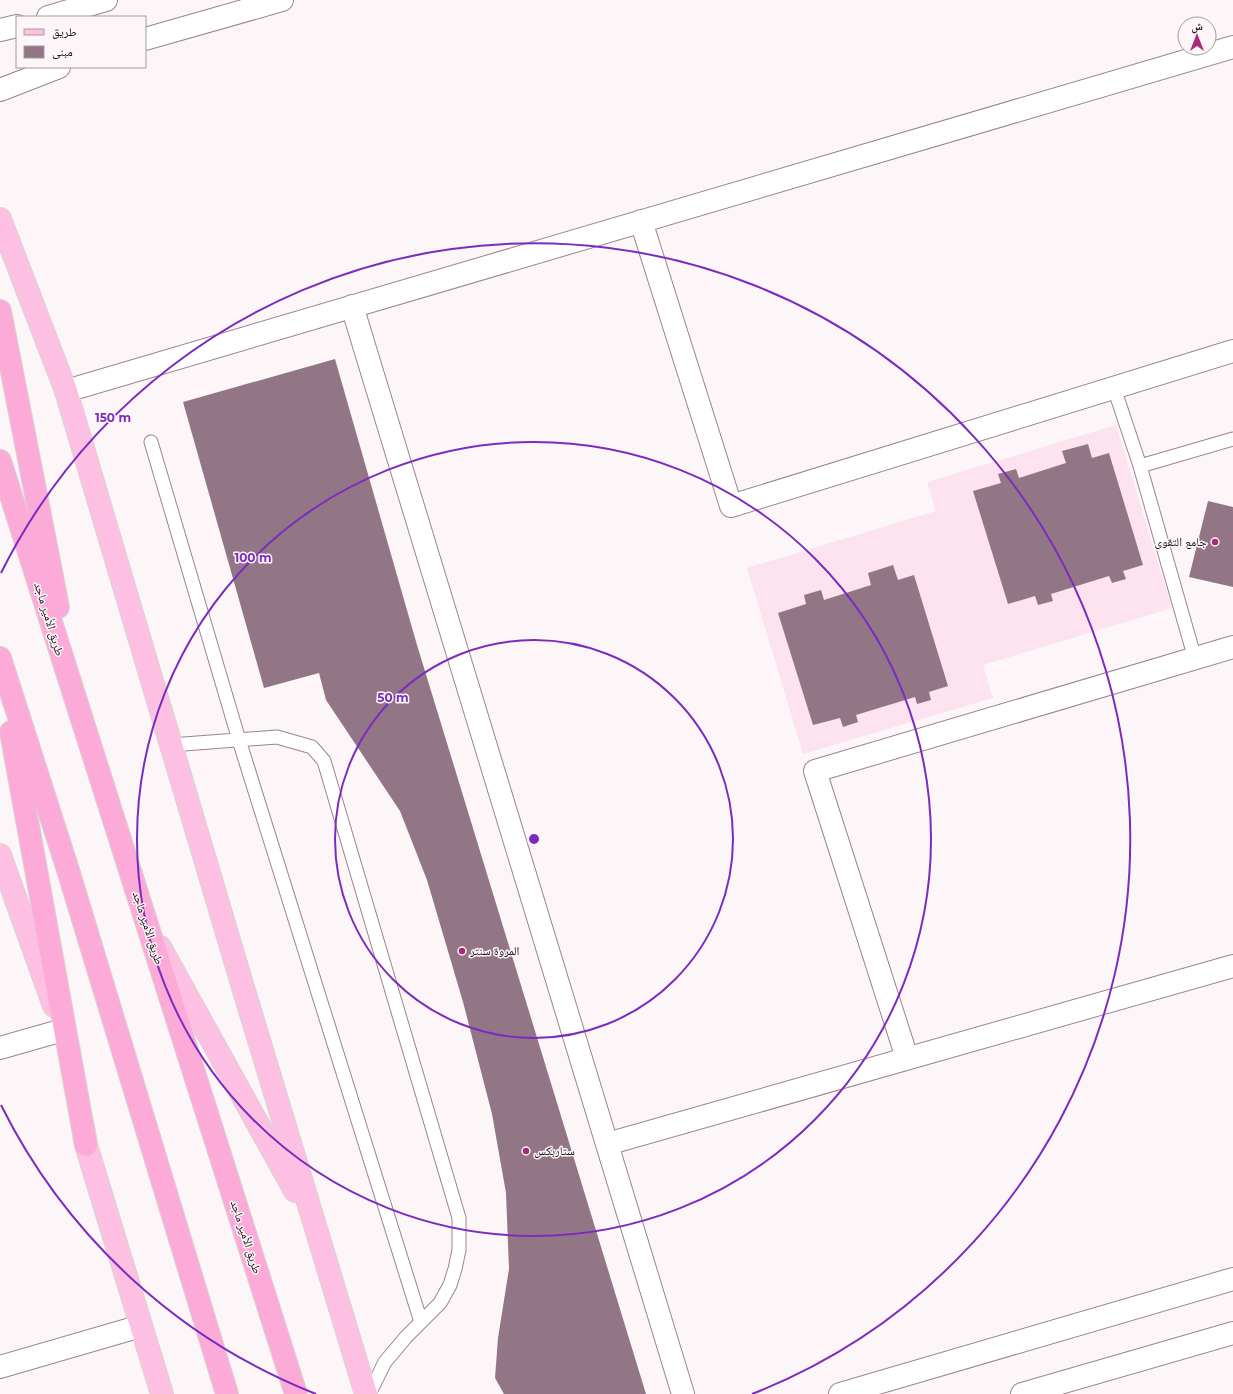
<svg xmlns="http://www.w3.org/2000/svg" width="1233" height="1394" font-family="Montserrat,'Noto Naskh Arabic',sans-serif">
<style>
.built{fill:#fce3ef}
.building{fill:#927685}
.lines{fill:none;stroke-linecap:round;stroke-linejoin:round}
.service-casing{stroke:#9e8290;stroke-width:15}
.minor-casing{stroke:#9e8290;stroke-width:24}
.tertiary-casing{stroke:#9e8290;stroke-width:24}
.primary-casing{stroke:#d6d4d5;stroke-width:24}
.trunk-casing{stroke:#d6d4d5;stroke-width:24}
.service{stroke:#fff;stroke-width:13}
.minor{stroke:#fff;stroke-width:22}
.tertiary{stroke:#fff;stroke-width:22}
.primary{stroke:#fdc0e2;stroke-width:22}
.trunk{stroke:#fcabd8;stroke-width:22}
.ring{fill:none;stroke:#7b2cbf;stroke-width:2}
.poi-dot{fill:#a82a7b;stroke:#fdf6f9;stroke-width:1.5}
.labels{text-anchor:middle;stroke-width:3;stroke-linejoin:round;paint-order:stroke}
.poi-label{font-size:12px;fill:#1b1016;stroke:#fdf6f9;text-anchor:start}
.street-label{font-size:12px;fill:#1b1016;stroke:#fdf6f9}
.centre{fill:#7b2cbf;stroke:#fdf6f9;stroke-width:2}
.ring-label{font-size:12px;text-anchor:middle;font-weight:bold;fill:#7b2cbf;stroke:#fdf6f9;stroke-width:3;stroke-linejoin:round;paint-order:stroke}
</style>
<rect width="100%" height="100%" fill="#fdf6f9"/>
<path class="built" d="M1116,425L1172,608L983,665L993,698L803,754L747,568L936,511L927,482Z"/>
<path class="building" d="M335,359L417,645L646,1394H504L495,1378L498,1338L509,1269L506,1193L492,1114L463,1002L427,880L400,811L326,700L319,673L264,688L183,402Z
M1088,444L1092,458L1109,453L1143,565L1123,571L1126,579L1112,583L1109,576L1051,594L1053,601L1038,605L1035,596L1008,604L973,491L1001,483L998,474L1016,469L1019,478L1066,463L1062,451Z
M1208,501L1233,507V587L1189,577Z
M893,565L898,580L914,575L948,686L929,692L931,700L917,704L915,697L856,715L858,722L843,727L840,718L813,725L778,613L806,604L804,595L821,590L824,600L871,585L868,573Z"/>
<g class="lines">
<g class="service-casing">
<path id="service" d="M1114,388L1140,466L1233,439
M151,442L239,740L421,1322
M1140,466L1195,659
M171,745L277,737L312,747L324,761L459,1218V1250L455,1269L450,1285L440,1303L406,1337L385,1362L369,1394"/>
</g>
<g class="minor-casing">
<path id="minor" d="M641,221L731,506L1233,351
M352,306L683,1394
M66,391L1233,47
M0,1048L63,1030
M907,1058L815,771L1233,647
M607,1144L1233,966
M0,1367L141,1326"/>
</g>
<g class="tertiary-casing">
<path id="tertiary" d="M48,17L106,0
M0,30L17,26
M145,39L282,0
M0,90L59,67
M840,1394L1233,1279
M1022,1394L1233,1333"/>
</g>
<g class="primary-casing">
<path id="primary" d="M0,219L66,391L245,994L366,1394
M0,855L54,1006
M160,947L295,1191
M83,1127L86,1145L162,1394"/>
</g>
<g class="trunk-casing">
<path id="trunk" d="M0,311L58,607
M0,461L296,1394
M0,658L68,870L227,1394
M11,732L86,1145"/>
</g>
<use href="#service" class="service"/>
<use href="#minor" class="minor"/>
<use href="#tertiary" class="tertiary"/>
<use href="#primary" class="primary"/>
<use href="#trunk" class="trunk"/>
</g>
<g class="ring">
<circle cx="534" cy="839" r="199"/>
<circle cx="534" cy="839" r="397"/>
<path d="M316 1394A596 596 0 0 1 1 1105M1 573A596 596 0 1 1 752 1394"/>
</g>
<g class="poi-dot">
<circle cx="1215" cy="542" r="4"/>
<circle cx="462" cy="951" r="4"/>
<circle cx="526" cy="1151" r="4"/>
</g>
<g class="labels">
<g class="poi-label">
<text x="1207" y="546" text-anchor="end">جامع التقوى</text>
<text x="470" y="955">المروة سنتر</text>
<text x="534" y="1155">ستاربكس</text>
</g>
<g class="street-label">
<text transform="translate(49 619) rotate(73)" y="4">طريق الأمير ماجد</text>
<text transform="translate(148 928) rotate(72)" y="4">طريق الأمير ماجد</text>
<text transform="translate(246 1237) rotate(72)" y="4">طريق الأمير ماجد</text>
</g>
</g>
<circle cx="534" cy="839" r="6" class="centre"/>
<g class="ring-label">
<text x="113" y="422">150 m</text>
<text x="253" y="562">100 m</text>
<text x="393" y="702">50 m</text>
</g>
<rect x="16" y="16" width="130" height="52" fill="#fdf6f9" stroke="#a39a9e"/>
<rect x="24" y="29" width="20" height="6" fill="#fdc0e2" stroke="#a39a9e"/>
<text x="52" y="36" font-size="12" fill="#1b1016">طريق</text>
<rect x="24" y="46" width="20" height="12" fill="#927685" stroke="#a39a9e"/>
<text x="52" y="56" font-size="12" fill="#1b1016">مبنى</text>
<g transform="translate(1197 36)"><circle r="19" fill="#fdf6f9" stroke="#a39a9e"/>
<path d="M0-3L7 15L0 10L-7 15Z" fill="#a82a7b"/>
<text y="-6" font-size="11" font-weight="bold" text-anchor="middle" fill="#1b1016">ش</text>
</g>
</svg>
